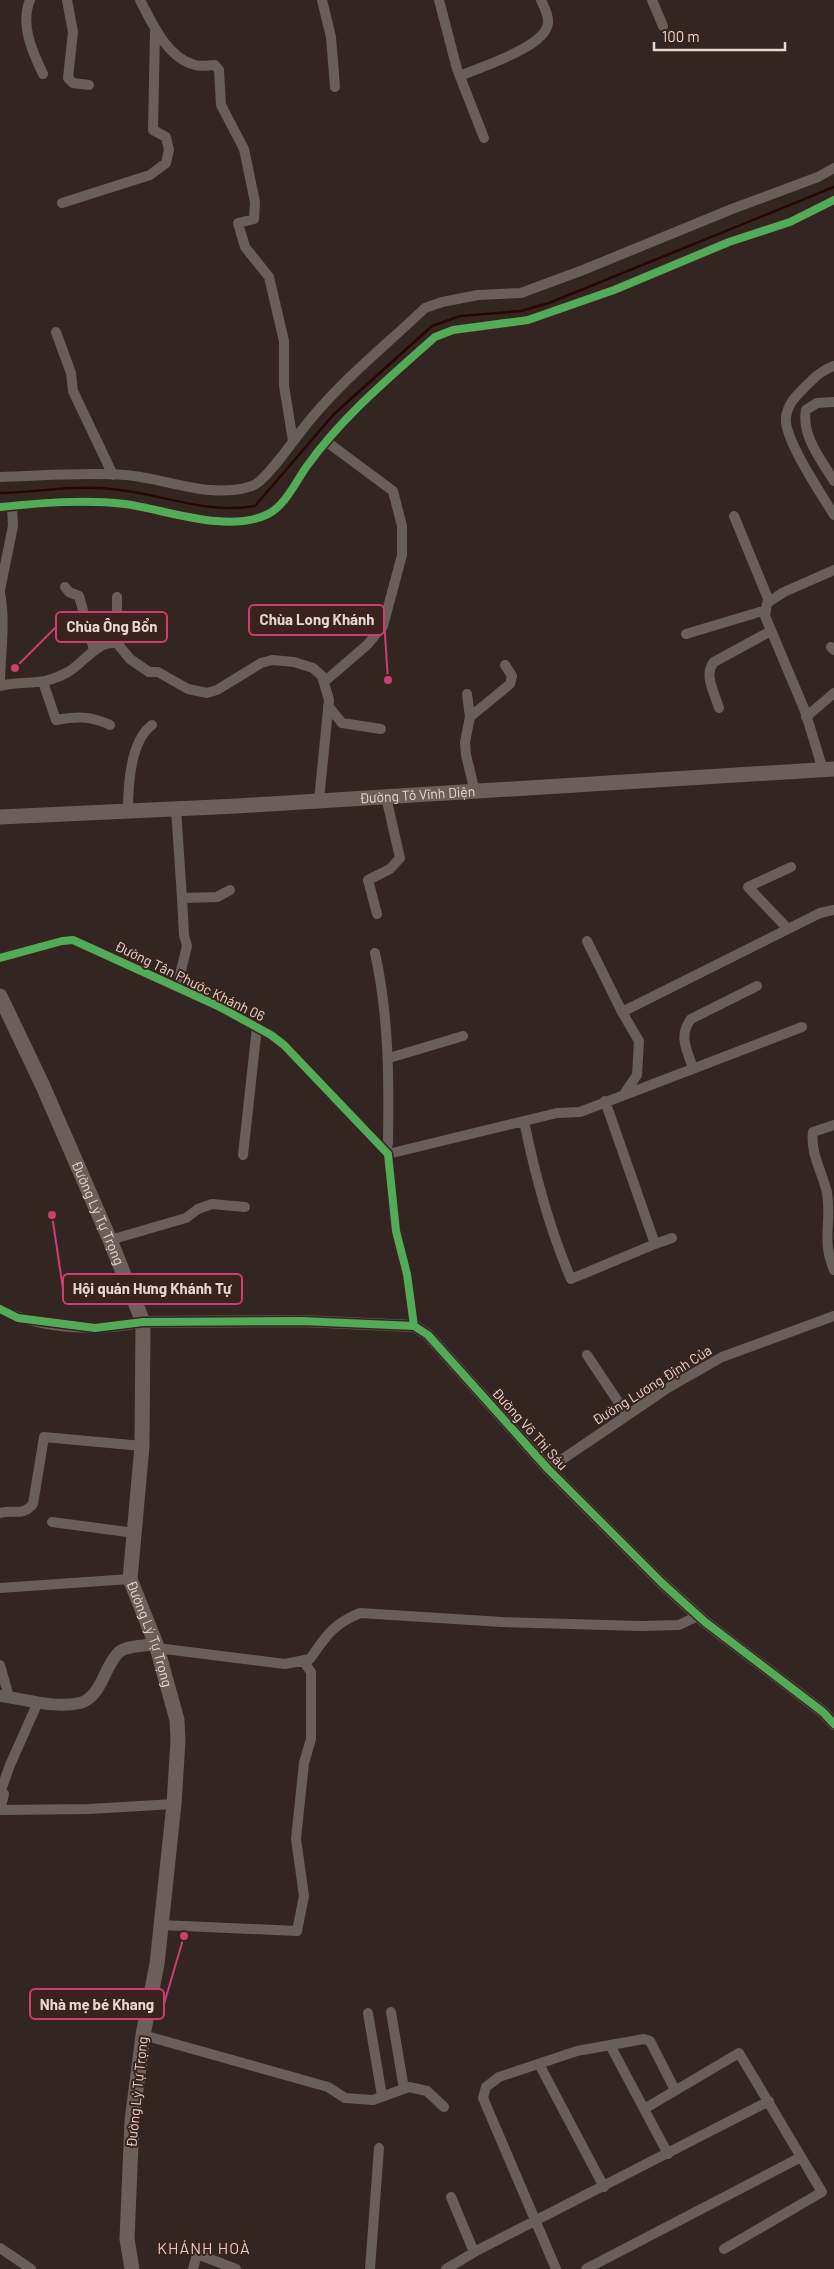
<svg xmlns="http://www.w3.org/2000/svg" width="834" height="2269" font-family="Barlow,sans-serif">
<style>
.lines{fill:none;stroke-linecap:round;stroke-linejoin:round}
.stream{stroke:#2a0603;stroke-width:2.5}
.minor{stroke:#685e5a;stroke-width:10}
.tertiary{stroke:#685e5a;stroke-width:12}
.secondary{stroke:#6b5f5b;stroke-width:15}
.cycleway-casing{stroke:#3a231b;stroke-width:11}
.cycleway{stroke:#51ab58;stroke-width:8}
.labels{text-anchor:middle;stroke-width:4;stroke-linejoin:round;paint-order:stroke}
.street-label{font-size:14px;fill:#e7d7d2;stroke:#3a231b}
.quarter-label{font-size:16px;letter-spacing:1px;fill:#e8c9bf;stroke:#3a231b}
.leader{fill:none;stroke:#c93e73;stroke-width:2}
.callout-dot{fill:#c93e73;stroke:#3a231b;stroke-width:2}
.callout{fill:#3a231b;stroke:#c93e73;stroke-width:2}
.callout-label{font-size:15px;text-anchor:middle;font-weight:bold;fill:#e7d7d2}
</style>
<rect width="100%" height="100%" fill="#332622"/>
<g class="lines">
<path class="stream" d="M0,493C37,492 75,485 111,489C160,493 206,515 255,506L334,414L432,326L460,316L521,311L549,303L834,187"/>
<path class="minor" d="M30,0C20,25 32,51 43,74
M67,0L73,32L68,78L73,83L89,85
M140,0C152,23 167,58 195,65C201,67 209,65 215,65L219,70L221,105L244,149L255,202L254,219L238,223L245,247L269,277L284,341V386L293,441
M322,0L331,37L335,87
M439,0L457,69L484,138
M652,0L663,26
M460,76C480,67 546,47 548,23C549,15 544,7 541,0
M62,203L150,175L166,163L169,150L166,137L153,130L155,31
M56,332L71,373L73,391L113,475
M834,366C820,371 814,378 804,388C795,397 788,404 786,417C783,438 822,495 834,515
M834,402L817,403L806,410C801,435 821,460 834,481
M0,477C41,476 83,472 125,475C167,478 209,500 252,486C265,482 292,442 302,430C337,384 383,348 425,308L442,302L478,295L521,293L583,270L732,209L818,177L834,168
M0,507C41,503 84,499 125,504C167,510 226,533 266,515C285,507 296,481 307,466C342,417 390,377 435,337L453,330L528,320L614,290L729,242L790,222L834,200
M734,516L769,601
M65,587L69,592L79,596L94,650
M0,590L13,526L12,506
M0,593C6,624 0,654 0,685
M117,597V643
M686,634L766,610
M831,647L834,650
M43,682L56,720C77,716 91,716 110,725
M324,682L367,645L383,626L402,555V526L393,491L327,442
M0,686C27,679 39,688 68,672C85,662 96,641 117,643L130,659L149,672H158L188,689L207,693L217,690L261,663L272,660L294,662L313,668L322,676L329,700L319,800
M467,694L470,717L465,742L466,755L475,792
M328,706L342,723L381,729
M719,708C715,694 703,674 714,662L771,631
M470,717L510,684L512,676L505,665
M806,717L834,693
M823,770L805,711L765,616L767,603L784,592L834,570
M176,809L182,898
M128,811C128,787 130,741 152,725
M377,914L368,880L390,869L400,858L386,797
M788,929L748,887L791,867
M587,941L622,1012L639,1041L637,1075L624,1094
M375,953C389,1016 389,1080 388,1143L386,1151
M0,958L62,941L73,940L218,1006L271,1035L284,1045L388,1154L396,1231L407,1274L414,1326
M177,987L187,946L184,935L182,898L217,897L230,890
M622,1012L820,913L834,910
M389,1058L463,1036
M693,1068C687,1050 678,1036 691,1019L757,986
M605,1101L655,1244L672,1238
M524,1121C535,1175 549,1228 571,1279L655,1244
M834,1125L813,1132C810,1154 823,1173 827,1193C832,1223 821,1239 834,1270
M388,1154L557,1113L580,1112L802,1027
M243,1155L257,1027
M110,1240L186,1218L198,1209L212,1204L245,1207
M0,1309C41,1330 99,1332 143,1322
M587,1355L627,1415
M548,1469L666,1389L722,1357L834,1316
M0,1513C12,1509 23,1517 33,1504L44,1437L142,1446
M52,1522L135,1533
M0,1588L130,1579
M157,1648L285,1664L310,1659C326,1636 333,1624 360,1613L502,1622L641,1626L679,1625L698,1616
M0,1665L9,1697
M0,1790L4,1794L0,1810
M1,1790L10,1765L38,1702
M0,1810L89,1809L174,1804
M161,1925L297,1931L304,1896L296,1839L304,1763L311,1739V1672L304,1662
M391,2012L404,2089
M368,2013L382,2096
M143,2035L328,2087L345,2098L373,2100L409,2087L427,2091L444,2107
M610,2045L668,2154
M539,2064L604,2187
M644,2109L739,2053L822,2192L724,2249
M451,2197L474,2252
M0,2248L31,2269
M193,2269L197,2254L236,2269
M370,2269L379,2148
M446,2269L478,2250L769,2101
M556,2269L483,2098L486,2087L499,2077L577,2051L644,2039L650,2041L675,2090
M586,2269L801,2157"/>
<path class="tertiary" d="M143,1322L302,1321L414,1326L428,1335L548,1469L662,1583L705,1622L823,1712L834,1724
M0,1696C26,1699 54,1709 80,1703C102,1697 104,1666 119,1652C128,1645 146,1646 156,1644"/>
<g class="secondary">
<path id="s1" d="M0,817L237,806L834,769"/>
<path id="s2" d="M0,996L42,1084L110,1240L143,1322L142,1446L130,1579L156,1644L177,1720L178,1741L174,1804L157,1964L143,2035L132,2121L127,2239L132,2269"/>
</g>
<g class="cycleway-casing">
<path id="cycleway" d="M0,507C41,503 84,499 125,504C167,510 226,533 266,515C285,507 296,481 307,466C342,417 390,377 435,337L453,330L528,320L614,290L729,242L790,222L834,200
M0,958L62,941L73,940L218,1006L271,1035L284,1045L388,1154L396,1231L407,1274L414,1326
M0,1309L18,1318L95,1328L143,1322L302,1321L414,1326L428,1335L548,1469L662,1583L705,1622L823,1712L834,1724"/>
</g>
<use href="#cycleway" class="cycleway"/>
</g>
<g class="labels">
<g class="street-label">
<text dy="5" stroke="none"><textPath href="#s1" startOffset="418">Đường Tô Vĩnh Diện</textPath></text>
<text transform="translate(190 981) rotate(26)" y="5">Đường Tân Phước Khánh 06</text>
<text dy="5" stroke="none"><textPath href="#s2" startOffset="238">Đường Lý Tự Trọng</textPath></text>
<text transform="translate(652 1385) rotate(-32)" y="5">Đường Lương Định Của</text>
<text transform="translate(530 1429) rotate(48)" y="5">Đường Võ Thị Sáu</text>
<text dy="5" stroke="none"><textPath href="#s2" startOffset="672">Đường Lý Tự Trọng</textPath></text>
<text transform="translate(137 2092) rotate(-84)" y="5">Đường Lý Tự Trọng</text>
</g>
<g class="quarter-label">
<text x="204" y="2254">KHÁNH HOÀ</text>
</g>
</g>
<path class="leader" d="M388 680L384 620M15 668L56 627M52 1215L63 1289M184 1936L164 2004"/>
<g class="callout-dot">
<circle cx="388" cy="680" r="5"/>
<circle cx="15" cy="668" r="5"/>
<circle cx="52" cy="1215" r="5"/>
<circle cx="184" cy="1936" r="5"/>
</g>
<g class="callout">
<rect x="249" y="605" width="135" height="30" rx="5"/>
<rect x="56" y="612" width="111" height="30" rx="5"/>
<rect x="63" y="1274" width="179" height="30" rx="5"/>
<rect x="30" y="1989" width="134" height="30" rx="5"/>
</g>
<g class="callout-label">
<text x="317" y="625">Chùa Long Khánh</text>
<text x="112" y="632">Chùa Ông Bổn</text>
<text x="152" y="1294">Hội quán Hưng Khánh Tự</text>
<text x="97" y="2010">Nhà mẹ bé Khang</text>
</g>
<path d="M654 42v8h131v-8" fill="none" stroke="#e7d7d2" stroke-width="2.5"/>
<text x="662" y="42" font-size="15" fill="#e7d7d2" stroke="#3a231b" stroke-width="4" paint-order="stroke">100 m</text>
</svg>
